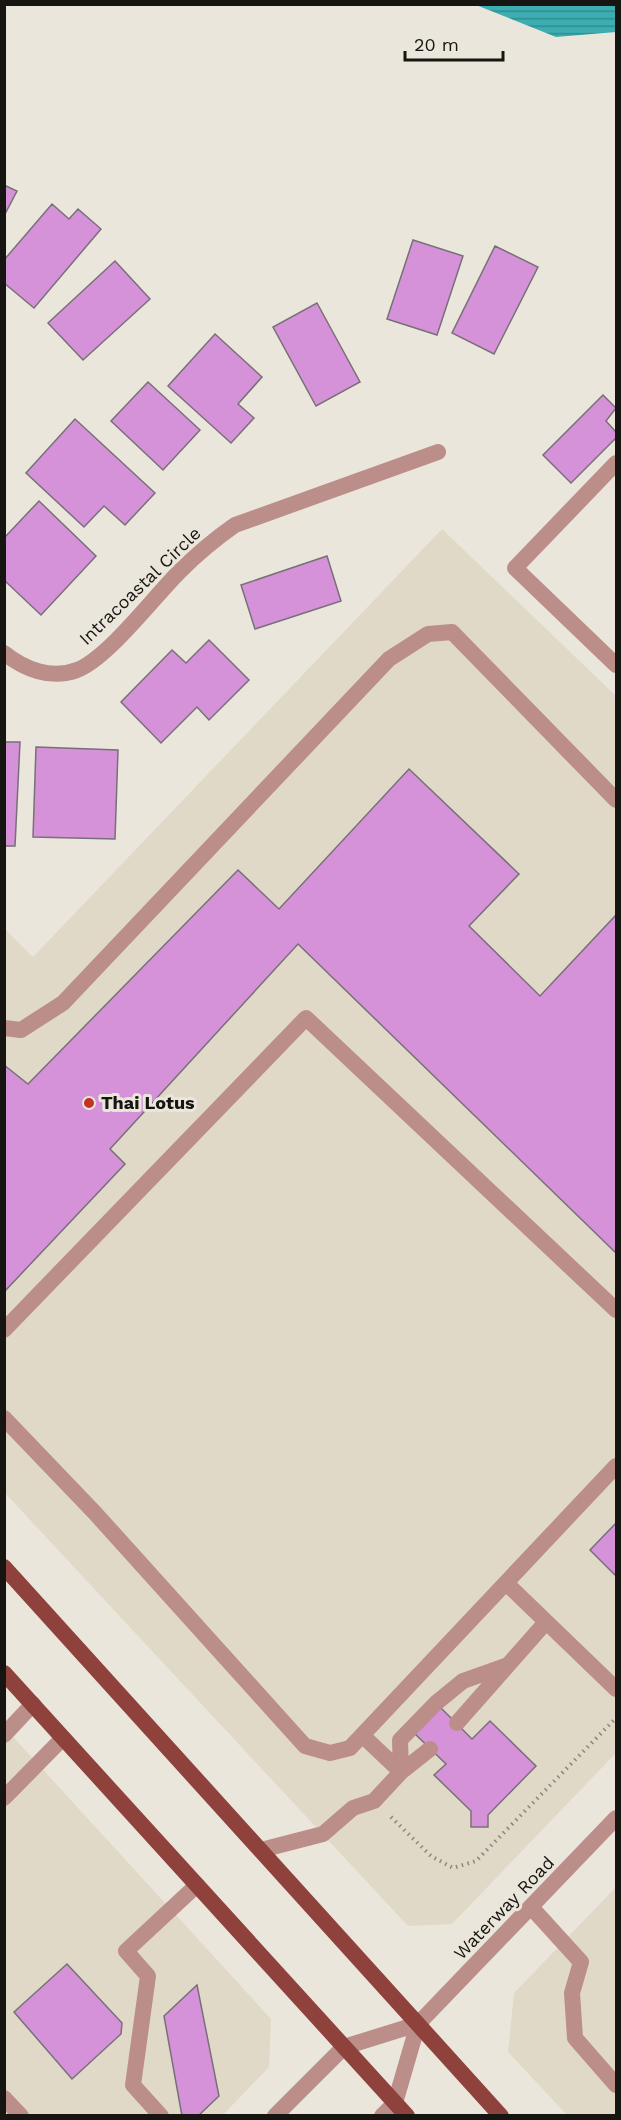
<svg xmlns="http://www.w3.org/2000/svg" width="621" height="2120" font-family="'Work Sans',sans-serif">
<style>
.built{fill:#e1d9c7}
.water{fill:url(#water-rules)}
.building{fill:#d592d9;stroke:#787078;stroke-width:1.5}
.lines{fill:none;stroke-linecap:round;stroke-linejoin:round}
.path{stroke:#8b877f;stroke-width:4;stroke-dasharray:1.5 4.5;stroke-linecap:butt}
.service{stroke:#bb8e89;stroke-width:16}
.minor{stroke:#bb8e89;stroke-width:16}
.tertiary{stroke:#bb8e89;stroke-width:16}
.primary{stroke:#8f423c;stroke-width:16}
.poi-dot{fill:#c03326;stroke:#ebe6db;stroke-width:2}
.labels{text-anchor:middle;stroke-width:6;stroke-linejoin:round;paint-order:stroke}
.street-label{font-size:18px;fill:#171511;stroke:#ebe6db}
.poi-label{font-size:18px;font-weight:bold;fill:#171511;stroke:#ebe6db;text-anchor:start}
</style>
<defs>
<pattern id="water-rules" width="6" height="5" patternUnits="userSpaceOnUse" patternTransform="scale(1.5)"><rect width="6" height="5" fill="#3cadb0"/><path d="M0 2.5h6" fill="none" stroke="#318c8e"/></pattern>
</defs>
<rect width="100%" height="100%" fill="#ebe6db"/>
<path class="built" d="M442,529L616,696V1753L452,1924L408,1926L5,1493V929L33,957Z
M4,1727L271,2019L269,2067L223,2115H5Z
M616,1887V2115H567L508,2052L514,1993Z"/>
<path class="water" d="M476,5H616V32L556,37Z"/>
<path class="building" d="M4,185L17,191L4,216Z
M52,204L69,219L78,209L101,229L34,308L4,283V260Z
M413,240L463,256L437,335L387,319Z
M495,246L538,267L494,354L452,333Z
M115,261L150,299L83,360L48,323Z
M317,303L360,382L316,406L273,327Z
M215,334L262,377L238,404L254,418L231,443L168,386Z
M148,382L200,430L163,470L111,421Z
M603,395L616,408L606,421L616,432V438L571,483L543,455Z
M75,419L155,493L125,525L104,506L84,527L26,473Z
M39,501L96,556L41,615L4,580V538Z
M327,556L341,601L255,629L241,585Z
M209,640L249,680L209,720L197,707L161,743L121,702L172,650L186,663Z
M4,742H20L15,846H4Z
M36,747L118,750L115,839L33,837Z
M409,769L519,874L469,926L540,996L616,915V1253L298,944L110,1149L125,1164L4,1292V1065L28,1084L238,870L279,909Z
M616,1523V1576L590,1550Z
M439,1706L472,1739L490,1721L536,1766L488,1815V1827H471V1811L434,1775L446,1764L413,1732Z
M67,1964L122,2023L121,2034L72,2079L14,2012Z
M197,1985L219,2096L198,2116H182L164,2016Z"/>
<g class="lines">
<path class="path" d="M391,1817L431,1856L453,1868L476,1861L616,1718"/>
<path class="service" d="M616,463L515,568L616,665
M4,1028L21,1030L63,1003L389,659L428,634L452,632L616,800
M4,1330L306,1018L616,1310
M4,1418L95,1513L305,1746L330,1753L350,1748L616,1466
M506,1583L616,1689
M457,1723L546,1622
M4,1735L33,1704
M362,1735L401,1772
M401,1772L400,1740L436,1703L463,1681L508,1665
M4,1798L63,1738
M261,1850L323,1834L353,1808L374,1801L401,1772L430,1749
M531,1907L581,1962L572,1993L575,2038L616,2085
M4,2098L21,2116
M161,2116L133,2085L148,1976L126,1951L197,1885"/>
<path class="minor" d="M4,653C24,669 51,680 77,670C107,659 154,597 179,572C196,555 215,539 235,525L438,452
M418,2024L616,1818"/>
<path class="tertiary" d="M275,2116L344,2047L418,2024
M382,2116L395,2103L418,2024"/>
<path class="primary" d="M4,1567L501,2116
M4,1673L407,2116"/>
</g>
<circle class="poi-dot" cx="89" cy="1103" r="6"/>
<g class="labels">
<g class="street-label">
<text transform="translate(140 586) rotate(-44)" y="6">Intracoastal Circle</text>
<text transform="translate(504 1908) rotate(-46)" y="6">Waterway Road</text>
</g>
<g class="poi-label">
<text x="101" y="1109">Thai Lotus</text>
</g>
</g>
<rect width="621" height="2120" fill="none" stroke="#171511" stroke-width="12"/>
<path d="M405 51v9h98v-9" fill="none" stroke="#171511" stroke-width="3"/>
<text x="414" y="51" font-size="18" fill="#171511" stroke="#ebe6db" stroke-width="4.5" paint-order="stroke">20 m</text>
</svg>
